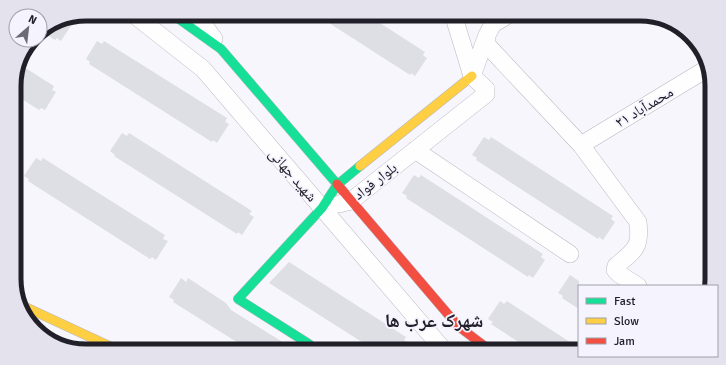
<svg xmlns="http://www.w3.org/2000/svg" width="726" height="365" font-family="Signika,'Noto Naskh Arabic',sans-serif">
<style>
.building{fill:#dddfe5}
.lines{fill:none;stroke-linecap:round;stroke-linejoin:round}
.street-casing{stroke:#b9b8bf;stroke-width:18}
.fast-casing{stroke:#b9b8bf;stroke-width:10}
.slow-casing{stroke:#b9b8bf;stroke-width:10}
.jam-casing{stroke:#b9b8bf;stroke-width:10}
.street{stroke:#fefeff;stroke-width:17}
.fast{stroke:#16e098;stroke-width:9}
.slow{stroke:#ffcf43;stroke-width:9}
.jam{stroke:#f24e42;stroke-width:9}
.labels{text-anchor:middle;stroke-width:3.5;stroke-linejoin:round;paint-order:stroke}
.street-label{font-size:15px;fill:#212029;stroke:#f5f4fe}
.district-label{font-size:19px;font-weight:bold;fill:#212029;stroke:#f5f4fe}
.rim{fill:none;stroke:#212029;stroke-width:5}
</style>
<rect width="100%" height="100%" fill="#f7f6fc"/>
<path class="building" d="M315,14H366L425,52L423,55L427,58L415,76L411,73L410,75Z
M76,18L61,41L57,38L55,40L41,31Z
M97,41L102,44L104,41L227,118L225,122L229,124L217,143L213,140L212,142L89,64L90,62L86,59Z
M19,64L54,86L52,90L56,92L45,110L41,108L39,110L14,94V81Z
M122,133L127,136L129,133L252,211L249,214L254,217L242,235L238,232L237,234L114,156L115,155L110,151Z
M484,137L489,140L491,137L613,216L611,219L615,222L603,240L599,237L598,239L476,160L477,158L472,155Z
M36,158L41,161L43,158L165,235L163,239L168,241L156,260L152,257L150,259L28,181L29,179L24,176Z
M414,175L419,178L421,175L543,254L541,257L545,260L533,278L529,275L528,277L406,198L407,196L402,193Z
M289,262L406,337L404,340L408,343L403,351H376L269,283Z
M570,275L579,281V309L562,298L563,296L558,293Z
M181,278L186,282L188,278L226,303L231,310L297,351H251L173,302L174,300L169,297Z
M500,301L504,304L507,301L579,348V351H532L491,324L493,322L488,319Z"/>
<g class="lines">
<g class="street-casing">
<path id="street" d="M133,14L203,69L442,348
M196,14L214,39
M487,35V45L581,145L638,222C641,248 635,250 616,266L615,270L619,274L638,286
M472,76L487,35L493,24L510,14
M581,145L708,68
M415,150L570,254
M339,204L351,201L486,94V89L472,76L453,14"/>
</g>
<g class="fast-casing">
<path id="fast" d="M172,14L221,49L337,184
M53,343L56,344
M315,351L309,344L238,299L322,208L337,185L360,166"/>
</g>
<g class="slow-casing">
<path id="slow" d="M360,166L472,76
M21,305L120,351"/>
</g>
<g class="jam-casing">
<path id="jam" d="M337,184L458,326L491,351"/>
</g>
<use href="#street" class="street"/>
<use href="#fast" class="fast"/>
<use href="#slow" class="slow"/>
<use href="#jam" class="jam"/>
</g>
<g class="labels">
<g class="street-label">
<text transform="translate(644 107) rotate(-31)" y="5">محمدآباد ۲۱</text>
<text transform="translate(293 175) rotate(49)" y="5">شهید جهانی</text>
<text transform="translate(375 181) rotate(-38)" y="5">بلوار فواد</text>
</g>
<g class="district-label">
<text x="434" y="327">شهرک عرب ها</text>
</g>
</g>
<path d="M0 0H726V365H0ZM86 21H640A65 65 0 0 1 705 86V279A65 65 0 0 1 640 344H86A65 65 0 0 1 21 279V86A65 65 0 0 1 86 21Z" fill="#e4e3ed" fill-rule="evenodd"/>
<path class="rim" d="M86 21H640A65 65 0 0 1 705 86V279A65 65 0 0 1 640 344H86A65 65 0 0 1 21 279V86A65 65 0 0 1 86 21Z"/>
<rect x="578" y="285" width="140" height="72" fill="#f5f4fe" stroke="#a09fa9"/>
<rect x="586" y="298" width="20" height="6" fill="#16e098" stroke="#a09fa9"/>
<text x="614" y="305" font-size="12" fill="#212029">Fast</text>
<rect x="586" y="318" width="20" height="6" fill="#ffcf43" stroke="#a09fa9"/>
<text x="614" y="325" font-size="12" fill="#212029">Slow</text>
<rect x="586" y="338" width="20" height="6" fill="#f24e42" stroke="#a09fa9"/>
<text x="614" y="345" font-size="12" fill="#212029">Jam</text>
<g transform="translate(28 28) rotate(28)"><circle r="19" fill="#f5f4fe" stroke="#a09fa9"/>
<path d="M0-3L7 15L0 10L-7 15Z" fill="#6c6b73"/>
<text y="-6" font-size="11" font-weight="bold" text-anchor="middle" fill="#212029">N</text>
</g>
</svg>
